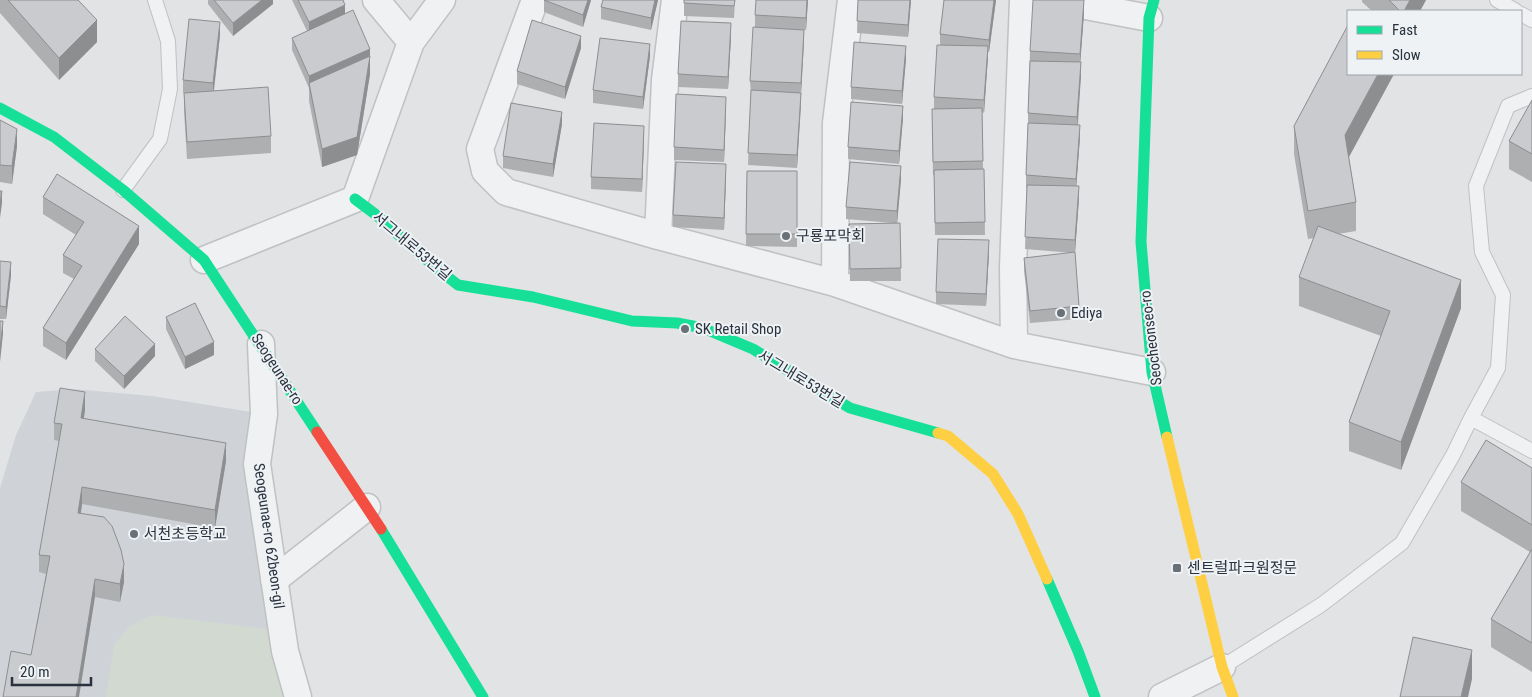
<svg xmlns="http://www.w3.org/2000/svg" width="1532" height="697" font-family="'Roboto Condensed','Noto Sans KR',sans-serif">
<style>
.built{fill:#cfd3d8}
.grass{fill:#d2d9d1}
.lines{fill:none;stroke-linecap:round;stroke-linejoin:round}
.lane-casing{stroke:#bfc1c3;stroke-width:16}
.street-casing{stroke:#bfc1c3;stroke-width:29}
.lane{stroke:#f0f1f2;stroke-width:14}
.street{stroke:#f0f1f2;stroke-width:26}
.fast{stroke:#16e098;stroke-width:11}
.slow{stroke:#ffcf43;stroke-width:11}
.jam{stroke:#f24e42;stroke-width:11}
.wall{fill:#adafb1}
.shaded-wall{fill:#8d8e90}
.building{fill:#c9cbce;stroke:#8d8e90}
.poi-dot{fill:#697078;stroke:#eef2f5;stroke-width:2}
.labels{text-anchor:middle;stroke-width:4;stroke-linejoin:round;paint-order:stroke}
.poi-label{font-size:15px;fill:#29323e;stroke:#eef2f5;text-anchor:start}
.street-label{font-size:15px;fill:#29323e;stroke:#eef2f5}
</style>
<rect width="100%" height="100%" fill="#e1e3e5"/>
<path class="built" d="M74,389L152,396L264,414L298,697H0V488L16,435L36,392Z"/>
<path class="grass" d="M152,615L282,631L298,697H106L114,645L130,626Z"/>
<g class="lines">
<g class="lane-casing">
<path id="lane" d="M1497,0L1516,11
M1521,14L1532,20
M123,190L160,139L170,89L168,41L155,0
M1471,418L1532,451
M1222,667L1321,605L1402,543L1453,455L1471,418L1498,368L1503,295L1482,252L1476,186L1508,106L1532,96"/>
</g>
<g class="street-casing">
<path id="street" d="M376,0L411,42
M535,0L480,149L485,171L506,192L658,236
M675,0L665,80L658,236L835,283L836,123L851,0
M1054,0L1149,18
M204,260L355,199L411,42L442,0
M835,283L1014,345L1013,268L1023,0
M261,344L264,414L257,464L285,651L298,697
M1014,345L1152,372
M274,580L367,507
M1162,697L1222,667"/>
</g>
<use href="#lane" class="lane"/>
<use href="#street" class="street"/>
<path class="fast" d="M1154,0L1149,18L1141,242L1152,372L1167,437
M0,108L54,137L123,190L204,260L317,432
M355,199L375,214L429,262L458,285L533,297L632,321L677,323L703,328L753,349L850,408L938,433
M381,529L483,697
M1047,579L1078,651L1095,697"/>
<path class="slow" d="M938,433L948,436L993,474L1018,514L1047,579
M1167,437L1222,667L1233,697"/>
<path class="jam" d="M317,432L381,529"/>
</g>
<path class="wall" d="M0,0H78L97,42L59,80L0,13Z
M208,0H273V4L233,36L208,4Z
M292,0H343L345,14L370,62V74L357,155L322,167L309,101V88L292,50V38L307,31Z
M544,0H591L583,27L544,12Z
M603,0H658L651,30L601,19V7Z
M684,0H735L734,18L684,16Z
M808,0L806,30H804L797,168L748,165L751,93L750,81L755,27V15Z
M858,0H911L908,37L857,33Z
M944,0H996L989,52H988L984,113L982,112L983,169H984L985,235H935L934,175H933L932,121L934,109V97L940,45V34Z
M1362,0H1426L1420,11H1372L1362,2Z
M1084,13L1080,62L1081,75L1078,125L1080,137L1076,186L1079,198L1075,252L1079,306V319L1030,323L1024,271V258L1073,253L1025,249L1027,188H1026V175L1028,126V113L1030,51Z
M220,35L214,91L271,136V153L187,159L184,111V93H187H183V80Z
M731,36L728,89L678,87V74Z
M581,48L565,99L517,84V71Z
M650,56L643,109L593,103V90Z
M906,59L902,104L851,99V87Z
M1394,74L1349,157L1356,202V231L1338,234L1461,308L1401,470L1349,451V422L1381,336L1299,306V277L1314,238L1308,239L1294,154V126Z
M1532,100V182L1509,169V141Z
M726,109L724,162L674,160V147Z
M903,118L899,164L848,159V147Z
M0,120L17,146L12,184L0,182Z
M562,124L553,177L503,168V156Z
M644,138L642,192L591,189V177Z
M747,171H797V247L746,246Z
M726,177L724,230L673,227V215Z
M901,179L897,223H900L901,281H850L849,224L893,223L846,219V207Z
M43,197L139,244L66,360L43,346V328L74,279L63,273V255L76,235L43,214Z
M989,252L986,306L936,304V292Z
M0,261L11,275L6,319H0Z
M166,317L214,355L185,369L166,329Z
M95,349L155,356L124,389L95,361Z
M85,410L84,418L226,461L215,528L82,504L81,513L124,582L120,602L95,597L31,655L46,574L39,572V555L59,441L54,440V423Z
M1532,468V672L1491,647V619L1530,552L1461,511V482Z"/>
<path class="shaded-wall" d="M262,0H273V4L233,36V23Z
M588,0H591L583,27V15Z
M655,0H658L651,30V18Z
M807,0H808L806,30V18Z
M910,0H911L908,37V25Z
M994,0H996L989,52V40Z
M1084,0V13L1080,67V54Z
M1410,0H1426L1420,11H1404Z
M345,5V18L309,35V22Z
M97,20V42L59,80V58Z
M220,22V35L213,96V83Z
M731,23V36L728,89V77Z
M804,30V42L801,96V83Z
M581,36V48L565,99V87Z
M650,44V56L643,109V97Z
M906,46V59L902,104V91Z
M988,46V58L984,113V100Z
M370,49V74L357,155L322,167V149L309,86V76Z
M1081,62V75L1077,129V117Z
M1378,74H1394L1345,164V135Z
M801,93V105L797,168V155Z
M726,97V109L724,162V150Z
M903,106V118L899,164V151Z
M562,112V124L553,177V164Z
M1080,125V137L1076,191V179Z
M644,126V138L642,192V179Z
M17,129V146L12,184V166Z
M726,164V177L724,230V218Z
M901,166V179L897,224V211Z
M1079,186V198L1075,253V240Z
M2,191V203L0,218V205Z
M139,226V244L66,360V343Z
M989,240V252L986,306V294Z
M11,262V275L6,319V307Z
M1461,280V308L1401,470V442Z
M3,321V334L0,362V350Z
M214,342V355L185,369V357Z
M155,344V356L124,389V376Z
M85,392V410L81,435V418Z
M226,443V461L215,528V510Z
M82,487V504L78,531V513Z
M124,564V582L120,602V584Z
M95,579V597L79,697H76Z
M1472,650V679L1468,697H1461Z"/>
<path class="building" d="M8,0H78L97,20L59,58Z
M214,0H262L233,23Z
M298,0H343L345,5L309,22Z
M544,0H588L583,15Z
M603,0H655L651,18L601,7Z
M684,0H735L734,6L684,3Z
M756,0H807L806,18L755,15Z
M858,0H910L908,25L857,21Z
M944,0H994L989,40L940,34Z
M1033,0H1084L1080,54L1030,51Z
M1389,0H1410L1404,11H1400Z
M353,10L370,49L309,76L292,38Z
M189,19L220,22L213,83L183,80Z
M532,20L581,36L565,87L517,71Z
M681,21L731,23L728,77L678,74Z
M1348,25V74H1378L1345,135L1356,202L1308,211L1294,126Z
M753,27L804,30L801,83L750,81Z
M600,38L650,44L643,97L593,90Z
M854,42L906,46L902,91L851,87Z
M937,45L988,46L984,100L934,97Z
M370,56L357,137L322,149L309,83Z
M1030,61L1081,62L1077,117L1028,113Z
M268,87L271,136L187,142L184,93Z
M751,90L801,93L797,155L748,153Z
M676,94L726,97L724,150L674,147Z
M1532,100V154L1509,141Z
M851,102L903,106L899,151L848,147Z
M511,103L562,112L553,164L503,156Z
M982,108L983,161L933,162L932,109Z
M0,120L17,129L12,166L0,165Z
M594,123L644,126L642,179L591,177Z
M1028,123L1080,125L1076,179L1026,175Z
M676,162L726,164L724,218L673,215Z
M850,162L901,166L897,211L846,207Z
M984,169L985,222L935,223L934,170Z
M747,171H797V234H746Z
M57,174L139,226L66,343L43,328L82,266L63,255L84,222L43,197Z
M1027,185L1079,186L1075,240L1025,237Z
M0,191H2L0,205Z
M900,223L901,268L850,269L849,224Z
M1318,226L1461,280L1401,442L1349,422L1390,311L1299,277Z
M938,239L989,240L986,294L936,292Z
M1075,252L1079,306L1030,311L1024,258Z
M0,261L11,262L6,307L0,306Z
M195,303L214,342L185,357L166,317Z
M125,316L155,344L124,376L95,349Z
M0,321H3L0,350Z
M60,388L85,392L81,418L226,443L215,510L82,487L78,513L104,517L112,526L121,550L124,564L120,584L95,579L76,697H3L11,651L31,655L50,556L39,555L62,424L54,423Z
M1486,440L1532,468V525L1461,482Z
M1532,549V643L1491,619Z
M1413,637L1472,650L1461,697H1400Z"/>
<g class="poi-dot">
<circle cx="786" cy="236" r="5"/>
<circle cx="1061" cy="313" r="5"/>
<circle cx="685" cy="329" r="5"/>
<circle cx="134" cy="534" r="5"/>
<rect x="1172" y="563" width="10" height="10" rx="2.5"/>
</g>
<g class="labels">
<g class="poi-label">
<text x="796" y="241">구룡포막회</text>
<text x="1071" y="318">Ediya</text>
<text x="695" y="334">SK Retail Shop</text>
<text x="144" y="539">서천초등학교</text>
<text x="1187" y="573">센트럴파크원정문</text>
</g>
<g class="street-label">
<text transform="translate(412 246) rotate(40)" y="5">서그내로53번길</text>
<text transform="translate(1151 338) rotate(-97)" y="5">Seocheonseo-ro</text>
<text transform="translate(277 369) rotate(57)" y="5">Seogeunae-ro</text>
<text transform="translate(801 379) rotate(31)" y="5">서그내로53번길</text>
<text transform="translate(269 536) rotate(82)" y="5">Seogeunae-ro 62beon-gil</text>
</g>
</g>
<rect x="1347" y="10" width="175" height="65" fill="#eef2f5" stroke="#9fa5ac"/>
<rect x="1357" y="26" width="25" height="8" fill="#16e098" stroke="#9fa5ac"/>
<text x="1392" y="35" font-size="15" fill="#29323e">Fast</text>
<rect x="1357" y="51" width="25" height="8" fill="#ffcf43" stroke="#9fa5ac"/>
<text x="1392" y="60" font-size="15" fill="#29323e">Slow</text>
<path d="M12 677v8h79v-8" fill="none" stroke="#29323e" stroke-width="2.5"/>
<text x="20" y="677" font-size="15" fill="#29323e" stroke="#eef2f5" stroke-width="4" paint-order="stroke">20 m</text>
</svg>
